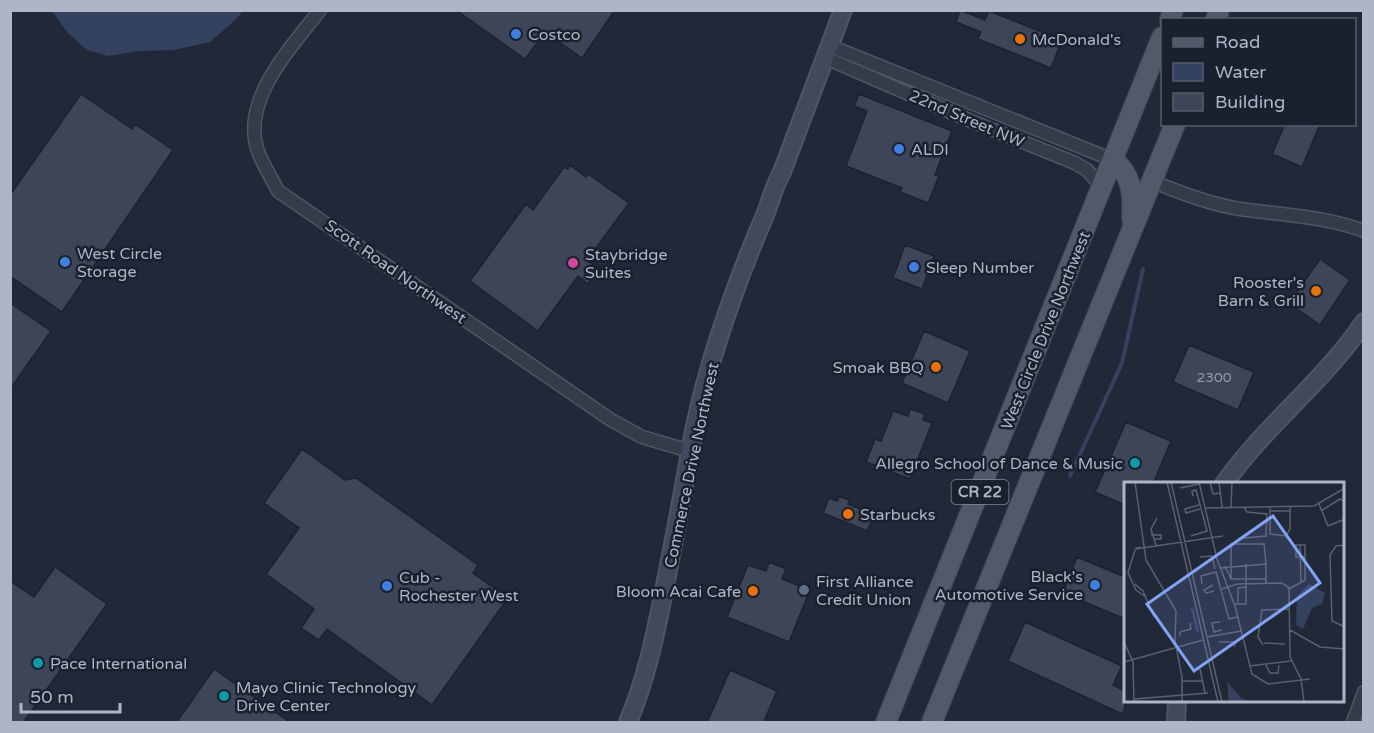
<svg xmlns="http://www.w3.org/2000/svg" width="1374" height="733" font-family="'Varela Round',sans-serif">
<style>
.water{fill:#35425f}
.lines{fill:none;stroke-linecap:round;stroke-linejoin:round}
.stream{stroke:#35425f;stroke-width:4}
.building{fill:#3d4658;stroke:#1c222f;stroke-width:1.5}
.street-casing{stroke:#4f5563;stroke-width:15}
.secondary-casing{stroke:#4f5563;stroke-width:20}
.primary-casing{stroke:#3e4452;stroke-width:22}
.street{stroke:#343b49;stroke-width:12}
.secondary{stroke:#43495c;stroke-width:16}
.primary{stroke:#525969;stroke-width:20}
.shop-dot{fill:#3f7fe0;stroke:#1a202d;stroke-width:2}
.food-dot{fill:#e8710a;stroke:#1a202d;stroke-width:2}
.hotel-dot{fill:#d1479c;stroke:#1a202d;stroke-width:2}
.culture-dot{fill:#0f9aa8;stroke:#1a202d;stroke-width:2}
.service-dot{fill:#5c6f8a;stroke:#1a202d;stroke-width:2}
.labels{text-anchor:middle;stroke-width:5;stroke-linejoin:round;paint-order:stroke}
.number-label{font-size:14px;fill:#9299aa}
.shield{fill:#1a202d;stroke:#828897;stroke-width:1.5}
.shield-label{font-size:15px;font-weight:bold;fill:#afb5c5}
.poi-label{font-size:16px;fill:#afb5c5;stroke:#1a202d;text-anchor:start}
.street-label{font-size:16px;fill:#afb5c5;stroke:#1a202d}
.inset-river{fill:none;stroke:#35425f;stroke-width:3}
.inset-road{fill:none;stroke:#5a6070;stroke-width:1.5}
.view{fill:#83a3f6;fill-opacity:0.15;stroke:#83a3f6;stroke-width:3}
.inset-edge{fill:none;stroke:#afb5c5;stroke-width:3}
</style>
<rect width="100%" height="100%" fill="#212838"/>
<path class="water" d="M52,11H243L235,20L210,42L174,50L138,51L108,56L87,50L67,32Z"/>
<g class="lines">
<path class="stream" d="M1070,476L1122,363L1143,269"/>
</g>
<path class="building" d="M456,10H615L582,58L545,32L525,59Z
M960,10L985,20L989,11L1062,40L1051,68L978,39L981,32L956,22Z
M81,94L132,129L135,124L173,150L62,312L10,276V195Z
M859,94L952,131L935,175L939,176L928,203L900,192L902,188L846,166L867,111L854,106Z
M1285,124H1320L1302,167L1272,154Z
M570,165L586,177L588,174L629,203L587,260L599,269L588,284L578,276L538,331L470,281L526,204L533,210L564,167L568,169Z
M905,245L934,256L922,289L893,278Z
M1320,259L1350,280L1320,325L1289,303Z
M10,303L51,331L10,389Z
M924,331L970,351L948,403L902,383Z
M1189,345L1254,372L1238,410L1173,382Z
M910,409L925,414L923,420L932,423L910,479L866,462L875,439L881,441L893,411L908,416Z
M1126,422L1171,441L1153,484H1125V505L1095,492Z
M302,449L345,480L356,478L478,565L473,573L508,598L432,705L327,629L319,640L301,628L314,609L266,574L299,528L264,503Z
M839,496L849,500L848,504L874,515L867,531L823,513L829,498L837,501Z
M1077,557L1125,577V619L1063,593Z
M769,562L786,569L782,579L810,590L789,642L727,617L748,565L766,571Z
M55,567L107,604L23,723H10V581L34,597Z
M1025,622L1122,666L1113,685L1125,691V708L1122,714L1008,661Z
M214,669L291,723H176Z
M730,670L777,691L763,723H707Z"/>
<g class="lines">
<g class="street-casing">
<path id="street" d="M320,10C291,48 238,102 259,154C264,166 272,179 278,191L611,420L642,437L690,451
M830,46L1113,160
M826,58L971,121L1075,163L1087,170L1102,187
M1152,181C1180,193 1210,204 1240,209C1282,215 1324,216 1364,231
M1353,722L1364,692"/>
</g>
<g class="secondary-casing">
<path id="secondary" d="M1224,484C1265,425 1324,382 1364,322
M628,722C646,680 655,636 664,591C673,545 682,499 690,452C704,371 733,290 765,215C771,200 774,186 782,172L843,10
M1176,722L1177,702"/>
</g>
<g class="primary-casing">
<path id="primary" d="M1170,20L1173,10
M1216,20L1219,10
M1113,160C1133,175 1133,196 1132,219
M886,722L1162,37
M932,722L1175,124"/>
</g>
<use href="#street" class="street"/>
<use href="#secondary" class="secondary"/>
<use href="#primary" class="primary"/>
</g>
<g class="shop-dot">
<circle cx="516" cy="34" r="6"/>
<circle cx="899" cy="149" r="6"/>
<circle cx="65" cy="262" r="6"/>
<circle cx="914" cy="267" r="6"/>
<circle cx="1095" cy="585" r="6"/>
<circle cx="387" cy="586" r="6"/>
</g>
<g class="food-dot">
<circle cx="1020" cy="39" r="6"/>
<circle cx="1316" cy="291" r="6"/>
<circle cx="936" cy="367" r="6"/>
<circle cx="848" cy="514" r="6"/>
<circle cx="753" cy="591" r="6"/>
</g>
<circle class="hotel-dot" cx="573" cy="263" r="6"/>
<g class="culture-dot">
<circle cx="1135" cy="463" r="6"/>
<circle cx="38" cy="663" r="6"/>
<circle cx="224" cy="696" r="6"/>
</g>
<circle class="service-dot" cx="804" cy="590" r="6"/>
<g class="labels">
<g class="number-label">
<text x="1214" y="382">2300</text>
</g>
<rect class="shield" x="951.5" y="480" width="57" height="24" rx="4.5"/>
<g class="shield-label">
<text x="980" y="497">CR 22</text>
</g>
<g class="poi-label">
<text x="528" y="40">Costco</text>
<text x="1032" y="45">McDonald's</text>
<text x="911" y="155">ALDI</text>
<text x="77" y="259">West Circle<tspan x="77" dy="18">Storage</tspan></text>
<text x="585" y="260">Staybridge<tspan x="585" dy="18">Suites</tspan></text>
<text x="926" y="273">Sleep Number</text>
<text x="1304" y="288" text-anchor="end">Rooster's<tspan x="1304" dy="18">Barn &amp; Grill</tspan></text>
<text x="924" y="373" text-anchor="end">Smoak BBQ</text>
<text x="1123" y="469" text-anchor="end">Allegro School of Dance &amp; Music</text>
<text x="860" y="520">Starbucks</text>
<text x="1083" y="582" text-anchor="end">Black's<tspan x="1083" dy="18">Automotive Service</tspan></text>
<text x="399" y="583">Cub -<tspan x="399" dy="18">Rochester West</tspan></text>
<text x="816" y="587">First Alliance<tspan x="816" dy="18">Credit Union</tspan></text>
<text x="741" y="597" text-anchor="end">Bloom Acai Cafe</text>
<text x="50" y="669">Pace International</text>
<text x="236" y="693">Mayo Clinic Technology<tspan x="236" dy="18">Drive Center</tspan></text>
</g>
<g class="street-label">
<text transform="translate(967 118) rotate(23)" y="6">22nd Street NW</text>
<text transform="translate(396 271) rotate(35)" y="6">Scott Road Northwest</text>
<text transform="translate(1045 330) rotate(-68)" y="6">West Circle Drive Northwest</text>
<text transform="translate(691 465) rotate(-78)" y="6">Commerce Drive Northwest</text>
</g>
</g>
<g transform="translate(1124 482)">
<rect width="220" height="220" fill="#212838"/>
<path d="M185,102L201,111L198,122L188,126L179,147L172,143L173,114ZM103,200L117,216L126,220H105Z" fill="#35425f"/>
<path class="inset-river" d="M68,126L74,150"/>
<path class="inset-road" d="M11,0L22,78L52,129L51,159L58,195V220M43,0L94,220M47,0L98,220M75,0L93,77L111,124L128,192L144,202L186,197M86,0L89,12L97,11M95,0L98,25M56,6L75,2M195,22L204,44L221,37M75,23L61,27L62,31L76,27M107,25L108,0M120,25L123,30L143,32L142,54L120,56M146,25V52L162,54L166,47V25M81,26L190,24L221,6M146,29H167M197,29L216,17L221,20M27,53H37V57H30M67,54L83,49L72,8L68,9L69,14M176,63L177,101M221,63L212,64L206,73L208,139L221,145M32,64L27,47L33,36M16,65L11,67L99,54M11,68L4,91L12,108L22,115M76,75L88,74L91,87M101,84L107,97H142M96,86L142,82V101M107,97V62H140L142,82M11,102L19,109L30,135M78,102L77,94L92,90L105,137L113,135M89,103L80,108L82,111L90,109M98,107L113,102L158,101L165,106L166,175L177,197L180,220M165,107L181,98V63H172V75H181M110,122H122V82M114,122V106L123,105M96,140L88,141L90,150L98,148M166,148L196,165L221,167M56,154V150L67,147L66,141M83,155L117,149M0,160L9,180L10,220M95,160H110L111,165M140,161L161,162M139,163L134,155L138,128L166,127M0,180L79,158M142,183L146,191H154L155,183M125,184L167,179M76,187L81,211M58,199H79M10,217L84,211"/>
<path class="view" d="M149,34L196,101L70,189L23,122Z"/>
<rect width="220" height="220" class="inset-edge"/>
</g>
<rect width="1374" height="733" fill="none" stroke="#afb5c5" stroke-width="24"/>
<rect x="1161" y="18" width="195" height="108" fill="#1a202d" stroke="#565c6a" stroke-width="1.5"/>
<rect x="1173" y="38" width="30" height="9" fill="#525969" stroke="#565c6a" stroke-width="1.5"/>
<text x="1215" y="48" font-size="18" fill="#afb5c5">Road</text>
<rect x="1173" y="63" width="30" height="18" fill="#35425f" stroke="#565c6a" stroke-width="1.5"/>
<text x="1215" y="78" font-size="18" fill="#afb5c5">Water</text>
<rect x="1173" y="93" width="30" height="18" fill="#3d4658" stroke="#565c6a" stroke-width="1.5"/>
<text x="1215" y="108" font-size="18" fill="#afb5c5">Building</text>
<path d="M21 703v9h99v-9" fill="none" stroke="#afb5c5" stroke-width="3"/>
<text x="30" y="703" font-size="18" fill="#afb5c5" stroke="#1a202d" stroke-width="4.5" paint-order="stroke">50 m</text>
</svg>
